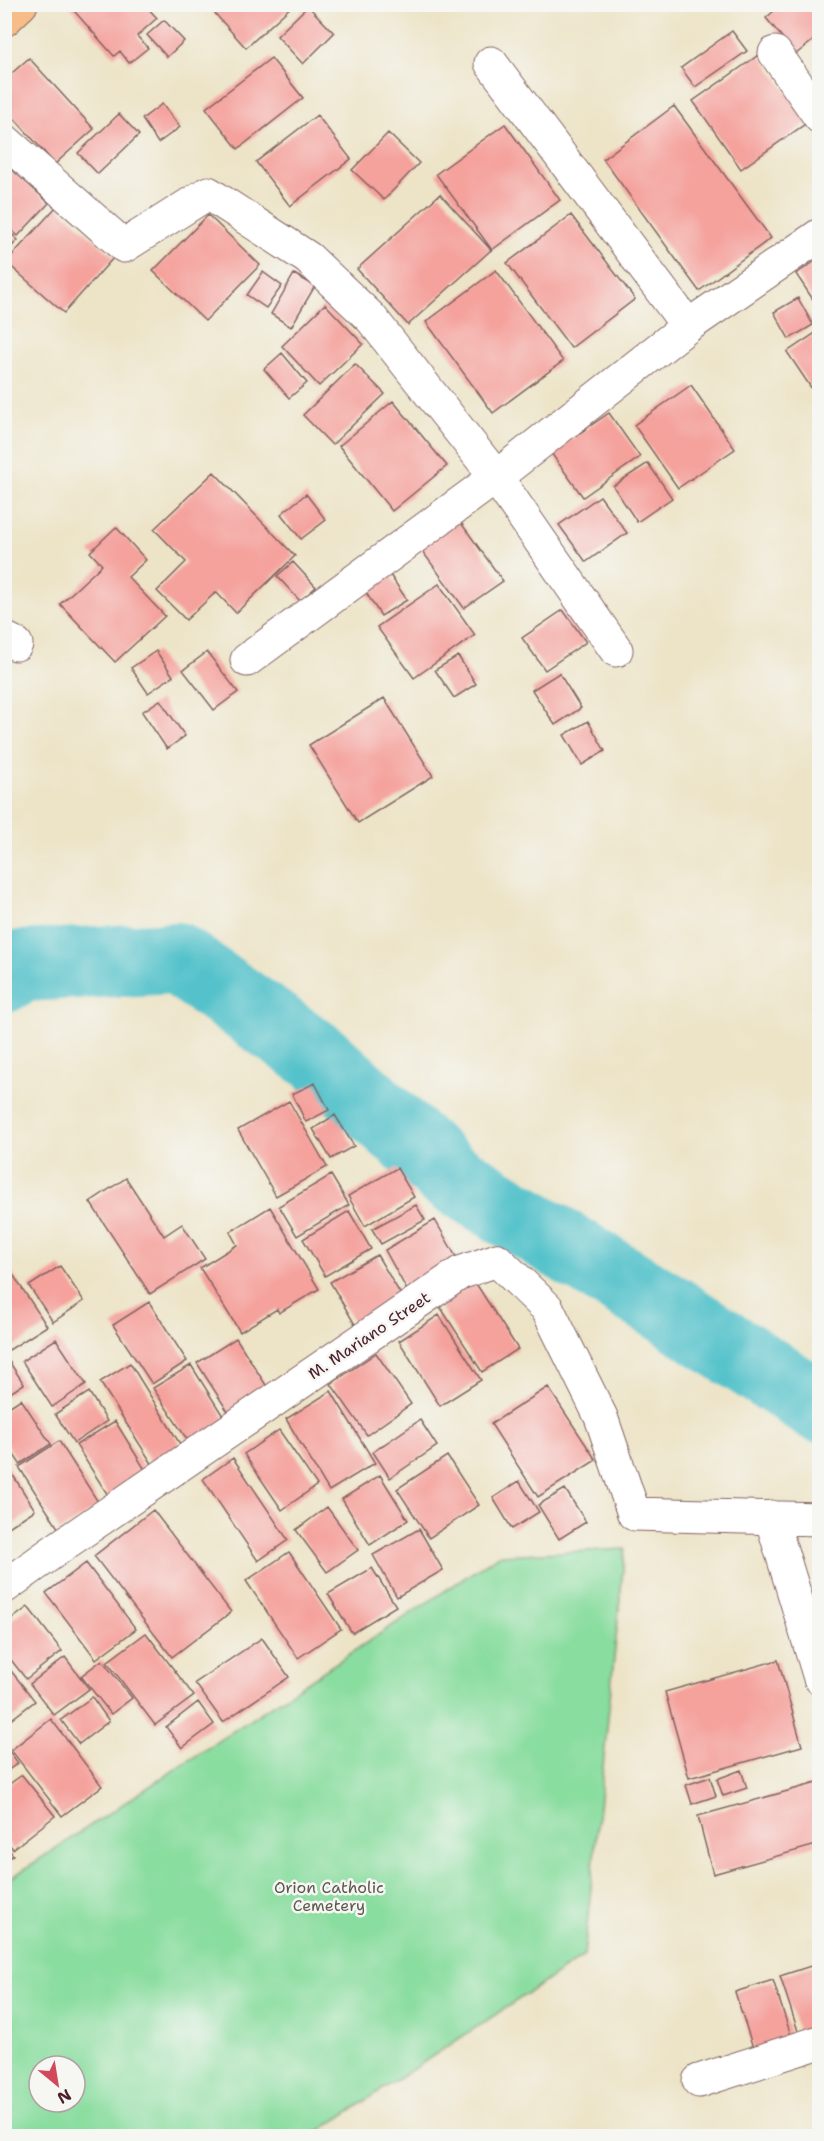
<svg xmlns="http://www.w3.org/2000/svg" width="824" height="2141" font-family="'Shantell Sans',sans-serif">
<style>
.green{fill:#89dd9f;stroke:#6a7e65;stroke-width:1.5;fill-rule:evenodd}
.lines{fill:none;stroke-linecap:round;stroke-linejoin:round}
.river{stroke:#55c2cb;stroke-width:72}
.building{fill:#f5a19c}
.minor-casing{stroke:#836462;stroke-width:35}
.major-casing{stroke:#836462;stroke-width:35}
.minor{stroke:#fff;stroke-width:33}
.major{stroke:#f7bd88;stroke-width:33}
.labels{text-anchor:middle;stroke-width:5;stroke-linejoin:round;paint-order:stroke}
.street-label{font-size:16px;fill:#4a1f2b;stroke:#f6f6f2}
.park-label{font-size:16px;fill:#5d584e;stroke:#f6f6f2}
</style>
<rect width="100%" height="100%" fill="#f6f6f2"/>
<filter id="ink" filterUnits="userSpaceOnUse"><feTurbulence type="fractalNoise" baseFrequency=".0167" numOctaves="2"/><feDisplacementMap in="SourceGraphic" scale="12" xChannelSelector="R" yChannelSelector="G"/><feConvolveMatrix kernelMatrix="1 2 1 2 8 2 1 2 1" color-interpolation-filters="sRGB"/></filter>
<filter id="wash" filterUnits="userSpaceOnUse"><feTurbulence type="fractalNoise" baseFrequency=".008" numOctaves="4" result="noise"/><feDisplacementMap in="SourceGraphic" scale="24" xChannelSelector="R" yChannelSelector="G"/><feGaussianBlur stdDeviation="1.35" result="paint"/><feColorMatrix in="noise" values="0 0 0 0 0 0 0 0 0 0 0 0 0 0 0 0 0 1.4 0 .05"/><feComposite in="paint" operator="in"/></filter>
<g filter="url(#wash)">
<rect width="100%" height="100%" fill="#ede4c8"/>
<path class="green" d="M625,1549L584,1956L312,2136H5V1882L499,1555ZM39,2066H75V2102H39Z"/>
<g class="lines">
<path class="river" d="M4,977L22,966L176,958L321,1059L448,1175L667,1308L820,1407"/>
</g>
<g id="blocks">
<path class="building" d="M68,4H144L157,18L137,36L148,48L129,63L120,51L114,56Z
M211,4H294L246,48L209,7Z
M782,4H820V35L796,54L766,18Z
M308,6L334,33L303,64L277,36Z
M164,20L184,41L167,57L147,35Z
M732,31L747,51L695,87L681,68Z
M760,54L808,122L741,169L693,101Z
M29,58L94,129L55,164L4,107V80Z
M271,58L303,98L238,149L206,108Z
M162,104L180,127L158,143L142,119Z
M674,106L771,238L699,291L603,159Z
M119,114L139,135L98,174L78,153Z
M317,115L351,159L290,206L256,162Z
M505,124L560,200L492,250L436,174Z
M388,133L419,163L384,200L352,170Z
M13,170L49,203L18,236L4,223V179Z
M440,194L491,250L408,325L357,269Z
M57,206L114,257L64,313L6,262Z
M208,215L260,265L205,321L153,271Z
M571,215L635,299L571,348L507,263Z
M4,227L18,240L4,254Z
M820,258V310L796,274Z
M496,270L563,361L493,413L426,322Z
M263,272L282,286L266,308L247,295Z
M294,274L315,286L291,327L271,314Z
M798,298L813,325L789,339L774,312Z
M325,304L363,344L319,386L282,346Z
M820,330V401L787,352Z
M282,353L307,383L289,398L264,369Z
M355,364L385,394L332,445L303,415Z
M691,385L735,449L678,488L634,425Z
M393,401L447,466L392,511L339,446Z
M609,413L640,457L583,497L551,453Z
M648,463L672,498L637,522L613,486Z
M214,472L295,556L236,613L216,592L186,620L157,591L186,562L154,529Z
M306,494L326,520L301,539L281,514Z
M600,496L627,533L586,562L559,525Z
M456,516L503,581L464,608L417,544Z
M116,527L146,560L128,577L165,616L115,662L60,604L102,565L90,552Z
M293,562L316,587L300,601L277,576Z
M388,572L407,600L381,616L363,588Z
M439,584L475,635L414,678L377,627Z
M563,610L586,642L545,670L522,638Z
M156,651L173,676L148,693L131,668Z
M207,652L238,692L214,710L183,670Z
M458,656L476,684L454,698L435,670Z
M559,673L581,708L555,725L532,690Z
M384,698L433,776L358,823L309,745Z
M160,700L185,736L167,749L142,712Z
M588,721L605,751L582,765L564,735Z
M315,1083L329,1110L306,1122L292,1094Z
M289,1101L327,1167L276,1196L238,1130Z
M335,1115L354,1146L331,1159L313,1129Z
M397,1168L414,1197L365,1226L348,1196Z
M331,1175L349,1205L297,1236L279,1206Z
M126,1178L164,1236L182,1224L205,1259L150,1294L90,1202Z
M416,1205L425,1220L381,1244L372,1229Z
M270,1207L319,1289L279,1313L277,1309L240,1332L200,1268L237,1245L230,1232Z
M349,1211L371,1249L325,1276L303,1239Z
M435,1220L459,1262L408,1292L385,1250Z
M377,1255L404,1300L357,1328L330,1282Z
M4,1261L47,1326L9,1350L4,1343Z
M60,1266L84,1301L53,1322L29,1286Z
M475,1282L518,1349L482,1372L439,1305Z
M149,1302L187,1361L152,1384L113,1325Z
M439,1315L481,1380L440,1406L399,1341Z
M236,1338L271,1393L232,1418L197,1363Z
M56,1339L86,1384L52,1407L22,1361Z
M376,1353L411,1404L367,1435L331,1384Z
M4,1354L24,1384L4,1397Z
M130,1363L185,1452L156,1470L100,1382Z
M191,1365L228,1424L192,1447L153,1388Z
M548,1387L596,1460L538,1497L491,1424Z
M331,1391L375,1463L329,1491L286,1419Z
M89,1392L107,1421L74,1443L55,1414Z
M21,1399L51,1444L20,1464L4,1440V1410Z
M420,1420L437,1446L390,1478L373,1452Z
M115,1421L149,1476L111,1500L76,1445Z
M279,1430L317,1485L282,1510L244,1454Z
M59,1441L100,1505L60,1531L19,1467Z
M447,1456L479,1505L429,1538L397,1489Z
M233,1458L288,1540L258,1561L203,1479Z
M4,1461L35,1510L4,1530Z
M380,1475L408,1520L370,1545L342,1499Z
M519,1481L539,1512L512,1529L493,1498Z
M565,1489L586,1522L559,1539L538,1505Z
M327,1507L358,1550L327,1572L296,1530Z
M153,1510L231,1612L172,1657L94,1556Z
M419,1529L443,1570L397,1597L373,1555Z
M289,1552L341,1629L298,1658L246,1581Z
M86,1563L136,1629L96,1659L46,1593Z
M372,1568L396,1606L352,1633L328,1594Z
M28,1607L62,1651L26,1679L4,1651V1625Z
M146,1633L194,1696L155,1725L107,1662Z
M262,1638L289,1677L223,1722L195,1683Z
M65,1657L89,1689L54,1715L30,1684Z
M102,1660L132,1698L111,1714L81,1676Z
M778,1660L802,1746L689,1778L665,1692Z
M4,1662L35,1701L4,1725Z
M92,1697L109,1721L79,1744L61,1720Z
M198,1702L214,1724L182,1748L166,1727Z
M51,1719L102,1786L62,1816L11,1750Z
M4,1744L18,1763L4,1773Z
M741,1770L747,1788L723,1796L717,1779Z
M22,1775L55,1816L13,1849L4,1838V1788Z
M710,1777L716,1796L692,1804L686,1785Z
M820,1782V1844L713,1874L698,1816Z
M4,1844L13,1855L4,1862Z
M820,1963V2031L800,2037L780,1976Z
M773,1980L793,2042L755,2054L735,1992Z"/>
</g>
</g>
<g filter="url(#ink)">
<use href="#blocks" fill-opacity="0" stroke="#836462" stroke-width="1.5"/>
<g class="lines">
<g class="minor-casing">
<path id="minor" d="M775,53L820,117
M491,63L688,326
M4,140L124,246L208,193L308,258L371,318L496,477L688,326L820,235
M4,638L16,644
M247,660L496,477L616,650
M771,1517L820,1678
M4,1587L64,1544L460,1273L497,1260L547,1308L601,1417L634,1514L820,1519
M699,2081L820,2042"/>
</g>
<g class="major-casing">
<path id="major" d="M4,20L21,4"/>
</g>
<use href="#minor" class="minor"/>
<use href="#major" class="major"/>
</g>
</g>
<g class="labels">
<g class="street-label">
<text transform="translate(369 1335) rotate(-34)" y="6">M. Mariano Street</text>
</g>
<g class="park-label">
<text x="329" y="1893">Orion Catholic<tspan x="329" dy="18">Cemetery</tspan></text>
</g>
</g>
<rect width="824" height="2141" fill="none" stroke="#f6f6f2" stroke-width="24"/>
<g transform="translate(57 2084) rotate(150)"><circle r="28" fill="#f6f6f2" stroke="#b1a0a2" stroke-width="1.5"/>
<path d="M0-4.5L10 22L0 15L-10 22Z" fill="#d1495b"/>
<text y="-9" font-size="16" font-weight="bold" text-anchor="middle" fill="#4a1f2b">N</text>
</g>
</svg>
